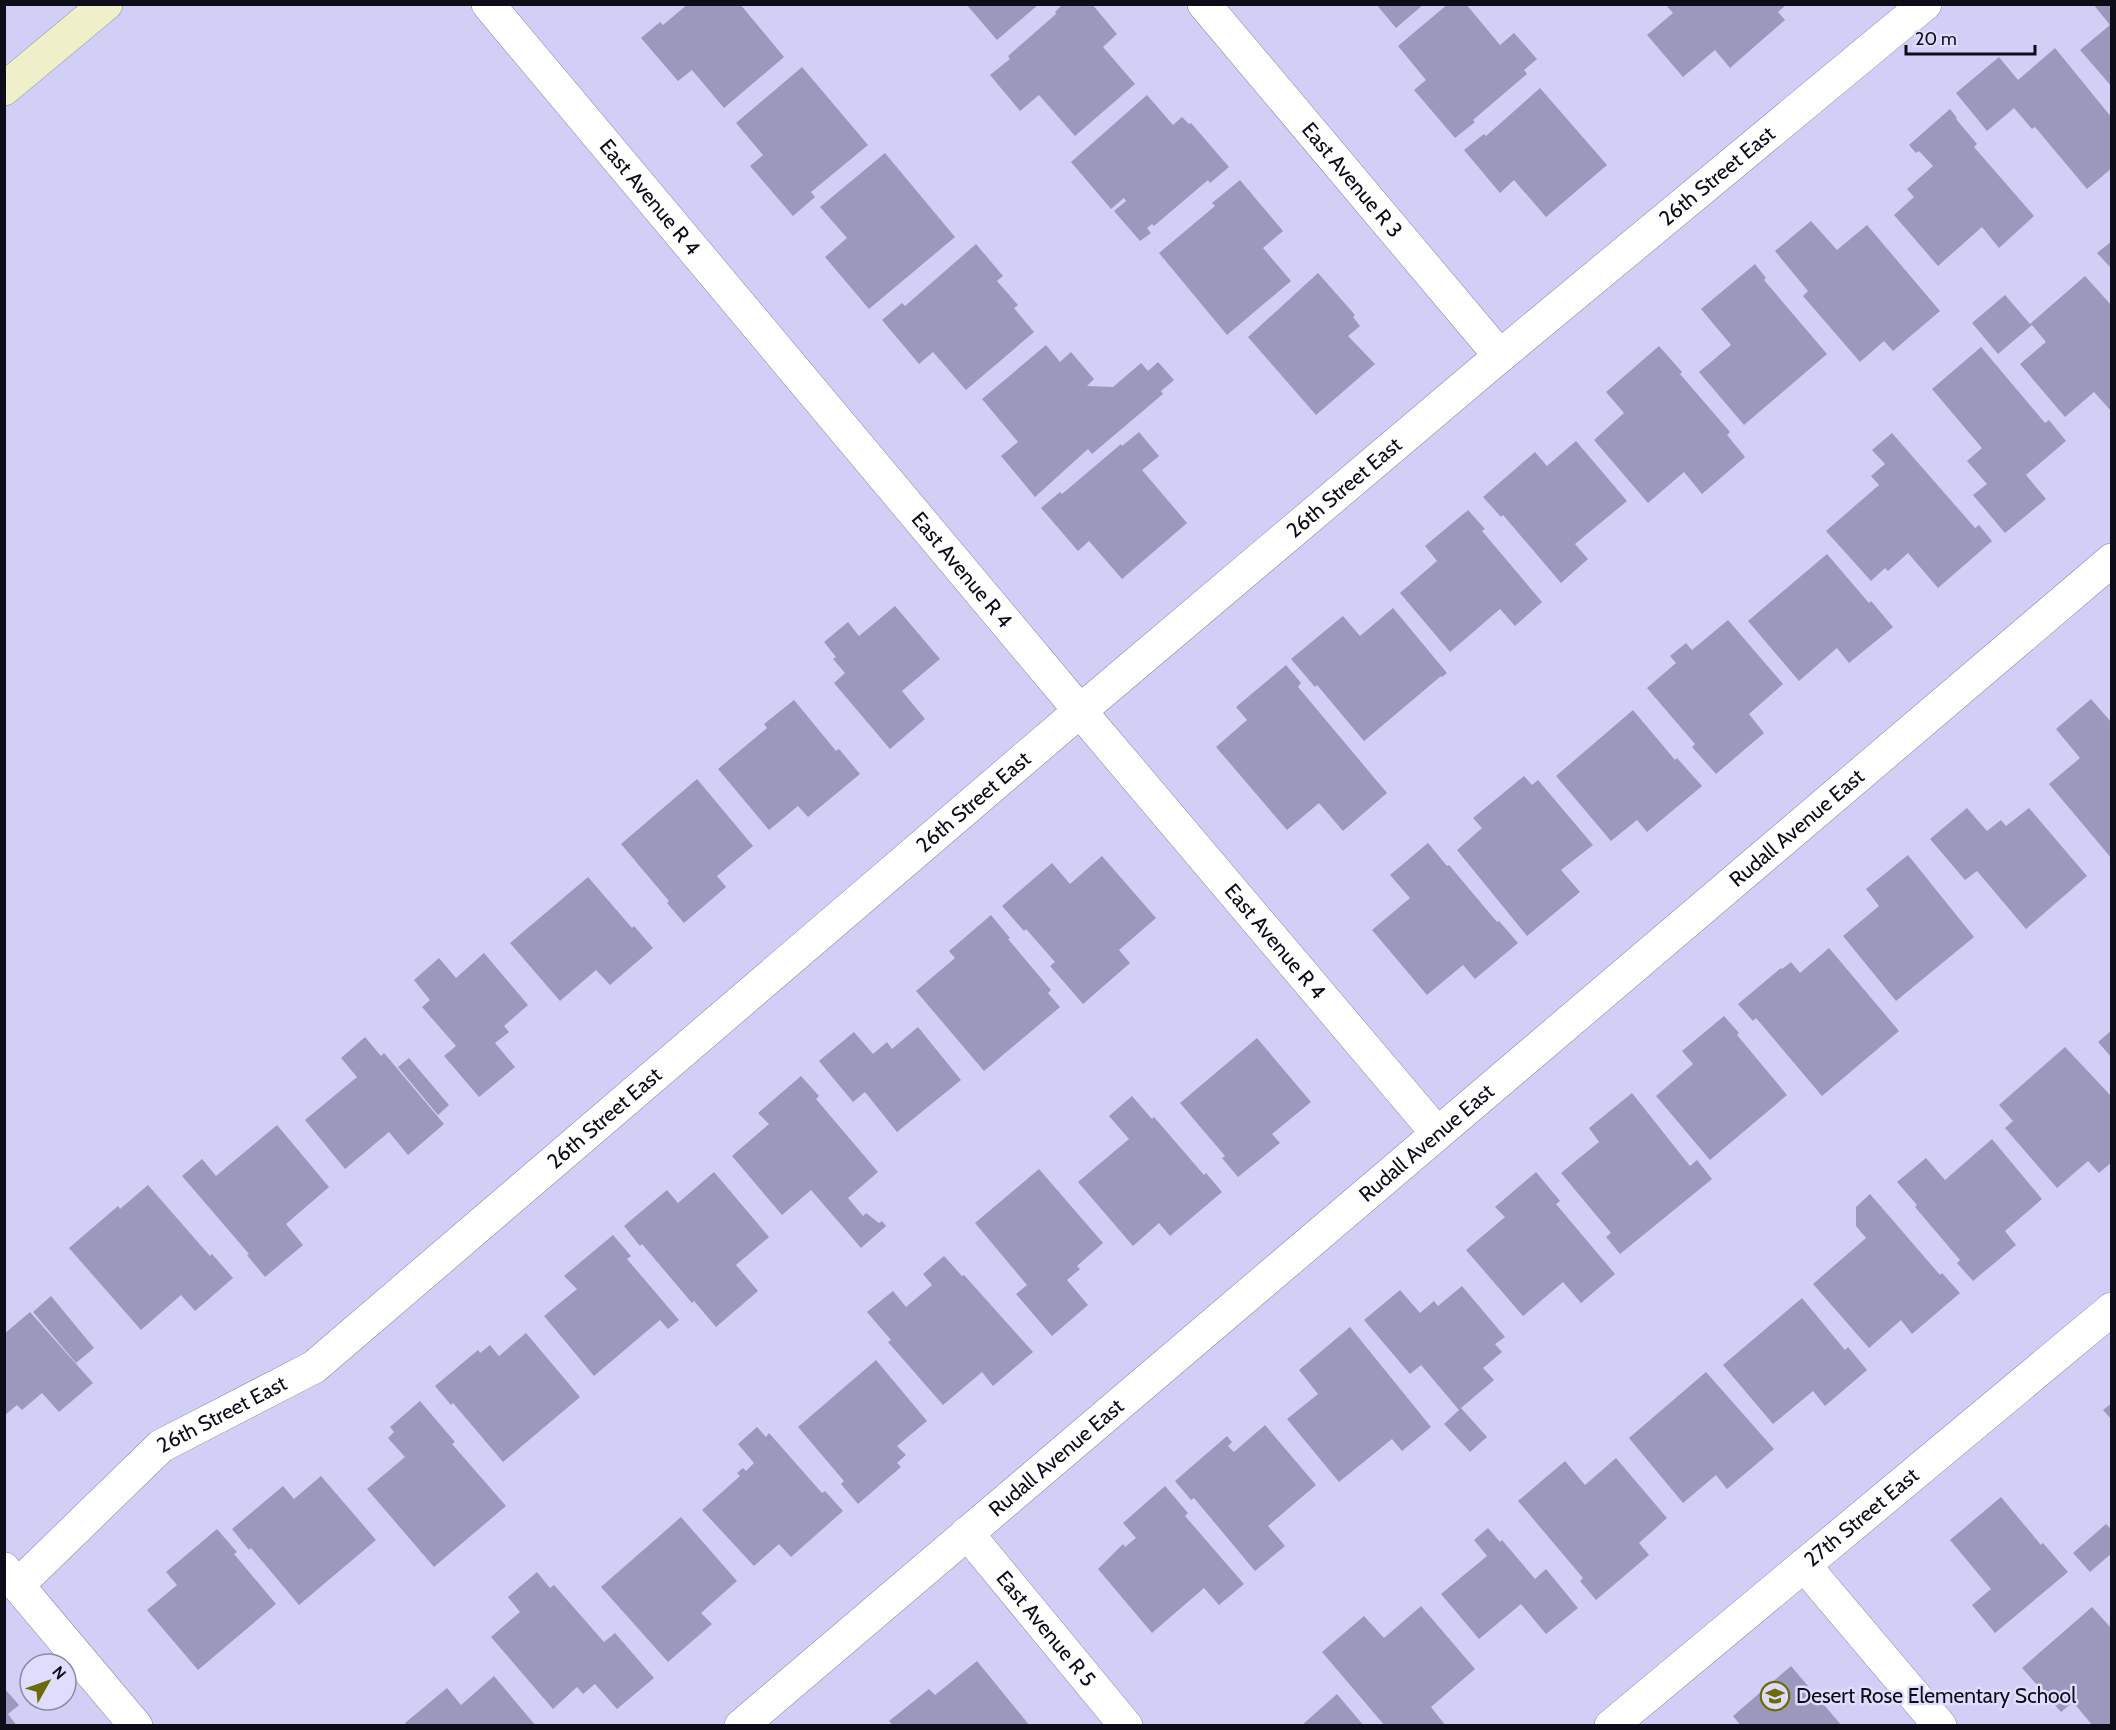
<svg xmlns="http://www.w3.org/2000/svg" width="2116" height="1730" font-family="Cabin,sans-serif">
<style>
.building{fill:#9b98be}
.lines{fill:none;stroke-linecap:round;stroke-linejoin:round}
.minor-casing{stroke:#8986ab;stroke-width:34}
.secondary-casing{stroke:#8986ab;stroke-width:34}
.minor{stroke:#fff;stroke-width:33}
.secondary{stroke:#efefca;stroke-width:33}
.labels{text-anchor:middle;stroke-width:5;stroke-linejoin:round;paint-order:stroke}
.street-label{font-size:21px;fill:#0d0c19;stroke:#dfddfd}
.poi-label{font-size:21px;fill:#0d0c19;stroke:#dfddfd;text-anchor:start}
</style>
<rect width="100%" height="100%" fill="#d2cff7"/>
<path class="building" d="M688,4H740L784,57L724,108L692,70L678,81L641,38L660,22L663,25Z
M966,4H1039L997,40Z
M1063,4H1092L1117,34L1103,47L1135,84L1075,136L1039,95L1020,111L990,75L1010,59L1008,56L1056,14L1055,12Z
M1376,4H1424L1396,28Z
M1448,4H1466L1500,45L1514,33L1537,59L1524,70L1527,74L1473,120L1475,122L1455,138L1414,90L1426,80L1398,46Z
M1665,4H1787L1778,12L1785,20L1730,68L1715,50L1683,77L1647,35L1673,13Z
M2093,4H2112V87L2080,50L2110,25Z
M2055,48L2112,118V168L2087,189L2035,127L2032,129L2014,108L1987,131L1956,93L1999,57L2018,80Z
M802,67L868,145L811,192L815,197L793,216L750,166L763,155L736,123Z
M1540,88L1607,165L1546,217L1514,180L1500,193L1464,150L1484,134L1486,136Z
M1147,95L1173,125L1182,117L1189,124L1191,123L1229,167L1210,183L1208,180L1154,226L1152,224L1147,228L1151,233L1140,241L1114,211L1126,201L1124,198L1111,209L1071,162Z
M1950,109L1957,118L1956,119L1977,144L1974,147L2034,216L1999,248L1982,227L1938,266L1894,215L1914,197L1907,189L1933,166L1919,151L1916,153L1909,145Z
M885,153L955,237L869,309L825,257L847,238L820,207Z
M1240,180L1283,231L1263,248L1291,281L1227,335L1159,253L1215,206L1212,203Z
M1811,221L1837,250L1867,225L1940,311L1893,351L1884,341L1860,362L1803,296L1808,291L1775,251Z
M2112,241V269L2097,253Z
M976,244L1003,276L997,281L1018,305L1014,308L1034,332L966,390L933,352L919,364L882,320L902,303L905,306Z
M1755,264L1766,278L1764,280L1827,354L1744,425L1699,372L1731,345L1701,309Z
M1318,273L1355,315L1353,317L1360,326L1348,336L1375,364L1316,415L1248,337Z
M2085,276L2112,306V412L2094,392L2065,417L2020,364L2046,342L2032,325L1998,354L1972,323L2005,295L2030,324Z
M1046,345L1060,362L1071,352L1094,379L1087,386L1113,387L1141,363L1148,371L1158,362L1174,380L1161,391L1163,394L1092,454L1088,449L1035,497L1001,456L1018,442L982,399Z
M1659,346L1682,372L1680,374L1730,432L1727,435L1745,457L1702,494L1684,472L1648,503L1594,440L1624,413L1606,392Z
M1981,347L2045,423L2049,420L2066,441L2026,475L2046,499L2005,533L1973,495L1987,484L1967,461L1982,448L1932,389Z
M1139,432L1159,456L1142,470L1187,523L1122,579L1089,541L1078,551L1041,508L1060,492L1062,494L1121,444L1122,446Z
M1892,433L1975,528L1979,525L1992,541L1938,588L1908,553L1888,571L1885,568L1871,581L1826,531L1879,485L1871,476L1885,464L1872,450Z
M1576,441L1627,501L1575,544L1588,559L1561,583L1503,515L1501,517L1483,497L1535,452L1547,466Z
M1468,510L1485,529L1482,531L1542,602L1515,626L1500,609L1450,652L1400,593L1437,561L1425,546Z
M1827,554L1869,603L1871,601L1893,627L1849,663L1837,648L1799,681L1748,621Z
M895,606L940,659L902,691L925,719L890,749L834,683L845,673L833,659L836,657L824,642L848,622L859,636Z
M1393,608L1447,673L1442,677L1441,676L1364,741L1317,685L1315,687L1291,659L1343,616L1360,636Z
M1728,620L1783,684L1749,714L1764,733L1716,774L1692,747L1695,744L1647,688L1676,663L1670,656L1686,643L1692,650Z
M1286,665L1301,683L1298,687L1387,793L1343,831L1319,803L1287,830L1216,747L1247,720L1236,707Z
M2091,699L2112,723V859L2049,784L2080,758L2056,729Z
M794,700L836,751L839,749L860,774L808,817L798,806L769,830L718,769L767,728L764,724Z
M1633,710L1675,760L1677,758L1702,786L1647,832L1637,820L1611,841L1556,776Z
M1524,776L1532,785L1538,780L1593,845L1561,870L1580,892L1527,936L1457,850L1482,828L1473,818Z
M697,779L753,846L717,876L726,887L684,923L667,903L669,901L621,844Z
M1967,808L1987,831L2001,820L2006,826L2029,808L2087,876L2026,929L1977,871L1965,880L1930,839Z
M1428,843L1447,866L1449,865L1497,922L1499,921L1518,943L1475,979L1463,965L1427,995L1372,930L1410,898L1390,875Z
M1908,855L1974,937L1896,1001L1843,936L1879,906L1866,889Z
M1102,856L1156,918L1119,950L1130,963L1083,1004L1050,966L1055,962L1026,929L1024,931L1002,906L1052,863L1070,884Z
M588,877L632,928L634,926L653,948L610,985L596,970L560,1001L510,943Z
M991,915L1010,938L1008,939L1051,990L1048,993L1060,1007L984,1071L916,991L955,958L949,951Z
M1829,948L1899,1031L1822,1096L1756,1018L1753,1021L1738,1004L1781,968L1782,969L1791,962L1800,973Z
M484,953L528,1005L504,1026L509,1032L495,1043L515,1067L479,1097L444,1056L456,1046L422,1007L430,1000L414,980L439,958L456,978Z
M1724,1016L1739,1033L1737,1035L1787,1095L1710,1160L1656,1096L1693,1064L1682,1051Z
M918,1027L961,1080L897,1132L865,1092L853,1102L819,1061L854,1032L873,1054L887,1042L892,1049Z
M2112,1030V1058L2098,1042Z
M365,1037L381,1056L384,1053L444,1124L408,1155L389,1132L345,1169L305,1120L357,1077L341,1058Z
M1257,1038L1311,1102L1272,1134L1280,1143L1238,1177L1222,1158L1225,1156L1180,1103Z
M2065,1047L2112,1097V1162L2099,1173L2088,1161L2057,1188L2005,1128L2013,1121L1999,1105Z
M409,1058L449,1105L438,1115L398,1067Z
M801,1076L819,1096L816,1099L878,1172L848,1198L863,1216L866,1213L879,1223L882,1221L886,1226L861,1248L811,1190L782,1215L732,1156L769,1124L758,1113Z
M1632,1093L1690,1166L1697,1160L1712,1179L1620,1254L1606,1237L1611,1233L1561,1173L1599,1142L1589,1128Z
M1132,1096L1152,1119L1154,1117L1204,1175L1206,1173L1222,1192L1170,1236L1159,1223L1133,1246L1078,1182L1129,1139L1109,1116Z
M277,1125L329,1187L286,1224L303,1245L265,1277L247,1255L249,1254L182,1176L202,1159L216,1176Z
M1992,1139L2042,1199L2005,1231L2016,1245L1973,1281L1957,1263L1960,1260L1915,1207L1917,1205L1897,1182L1926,1158L1945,1180Z
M1039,1169L1103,1243L1077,1266L1080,1269L1067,1280L1088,1305L1052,1336L1016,1294L1027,1285L975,1223Z
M714,1172L769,1237L736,1265L758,1291L716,1327L694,1301L692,1303L642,1244L640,1246L624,1226L667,1190L678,1203Z
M1536,1172L1560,1201L1556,1204L1615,1274L1581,1303L1563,1282L1523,1316L1466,1250L1505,1217L1495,1207Z
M148,1185L210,1256L212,1254L233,1278L195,1311L181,1295L141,1330L69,1248L118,1206L120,1209Z
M1870,1194L1940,1275L1942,1273L1960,1293L1912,1334L1901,1320L1869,1348L1813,1284L1866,1238L1856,1226V1207Z
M613,1235L631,1256L627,1259L679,1320L668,1329L660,1320L594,1376L544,1316L577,1289L564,1276Z
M944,1256L962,1276L964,1275L1033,1352L993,1386L982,1372L943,1405L888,1342L891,1340L867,1312L893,1291L906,1307L932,1285L923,1274Z
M1462,1286L1505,1337L1495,1344L1502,1352L1483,1368L1494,1380L1461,1408L1487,1437L1470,1452L1444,1424L1459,1410L1421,1365L1410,1374L1364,1320L1400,1290L1420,1313L1434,1301L1438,1306Z
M51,1296L94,1348L76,1363L33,1312Z
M1802,1298L1845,1350L1848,1347L1867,1370L1825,1406L1813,1391L1773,1424L1723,1365Z
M30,1312L93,1383L59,1412L42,1393L22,1410L17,1405L4,1416V1334Z
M1350,1327L1431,1427L1402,1451L1392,1439L1339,1482L1287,1419L1318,1394L1299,1370Z
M526,1333L580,1397L503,1462L453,1403L451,1405L435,1386L478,1350L480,1353L490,1345L499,1356Z
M876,1360L927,1421L897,1446L906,1455L897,1463L901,1467L858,1504L841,1484L844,1481L798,1427Z
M1706,1372L1774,1449L1727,1489L1716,1475L1683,1503L1629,1438Z
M420,1401L455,1442L452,1444L506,1506L434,1567L367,1489L405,1457L388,1438L394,1432L390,1427Z
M2112,1403V1420L2103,1410Z
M1265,1425L1316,1485L1268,1526L1285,1546L1255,1571L1194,1498L1191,1500L1175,1481L1227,1436L1232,1442L1228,1446L1234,1452Z
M757,1427L766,1437L769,1433L822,1493L825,1491L843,1511L791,1557L779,1544L754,1566L702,1510L740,1476L737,1473L743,1468L746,1471L754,1463L738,1444Z
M1616,1458L1667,1518L1639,1543L1649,1555L1596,1600L1580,1581L1583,1578L1518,1501L1565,1461L1585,1485Z
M321,1476L376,1540L299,1605L251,1548L249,1550L232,1529L283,1486L294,1499Z
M1165,1486L1188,1513L1185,1516L1244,1584L1219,1605L1204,1588L1152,1633L1098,1569L1123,1544L1125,1547L1136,1538L1123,1523Z
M2001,1497L2041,1545L2043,1543L2068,1572L1995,1633L1972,1605L1991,1589L1950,1540Z
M681,1517L737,1581L701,1613L712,1624L668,1662L601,1587Z
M2106,1524L2112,1530V1553L2090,1572L2073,1553Z
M1488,1528L1500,1542L1502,1540L1535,1579L1546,1569L1578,1608L1546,1634L1521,1604L1479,1639L1441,1594L1487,1556L1474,1540Z
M217,1529L237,1552L234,1554L276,1604L198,1670L147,1610L177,1585L166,1572Z
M537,1572L550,1588L554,1585L604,1642L615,1633L654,1678L617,1709L595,1684L583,1694L577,1687L553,1709L491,1637L520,1612L508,1597Z
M1421,1606L1475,1669L1431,1707L1446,1726H1385L1322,1652L1364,1616L1384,1638Z
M2092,1607L2112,1629V1724L2110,1726H2093L2073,1702L2061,1712L2022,1668Z
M977,1661L1030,1726H893L889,1721L929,1689L935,1695Z
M1791,1666L1842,1726H1741L1733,1716Z
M494,1676L536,1726H407L405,1723L447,1688L461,1705Z
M4,1688L19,1705L8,1714L17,1726H4Z
M1337,1694L1364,1726H1301Z"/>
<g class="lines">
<g class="minor-casing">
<g id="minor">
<path id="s1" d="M488,4L1080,711L1437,1133"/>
<path id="s2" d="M1204,4L1500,356"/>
<path id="s3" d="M967,1533L1126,1726"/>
<path d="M1804,1565L1940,1726"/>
<path d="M4,1569L136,1726"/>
<path id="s4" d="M18,1585L161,1446L314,1367L1080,711L1500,356L1925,4"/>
<path id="s5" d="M741,1726L2112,560"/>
<path id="s6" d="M1611,1726L2112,1309"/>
</g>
</g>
<g class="secondary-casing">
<path id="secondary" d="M4,89L106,4"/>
</g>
<use href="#minor" class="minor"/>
<use href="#secondary" class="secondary"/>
</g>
<defs>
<g id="school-ring" transform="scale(1.5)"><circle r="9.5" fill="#dfddfd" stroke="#6c6b08" stroke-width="1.5"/><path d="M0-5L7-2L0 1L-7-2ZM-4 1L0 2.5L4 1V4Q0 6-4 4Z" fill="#6c6b08"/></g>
</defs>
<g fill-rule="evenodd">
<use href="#school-ring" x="1775" y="1696"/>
</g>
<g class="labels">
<g class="street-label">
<text dy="7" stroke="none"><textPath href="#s4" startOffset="2212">26th Street East</textPath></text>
<text dy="7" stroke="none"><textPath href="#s2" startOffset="230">East Avenue R 3</textPath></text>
<text dy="7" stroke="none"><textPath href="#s1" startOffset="252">East Avenue R 4</textPath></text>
<text dy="7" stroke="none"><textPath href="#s4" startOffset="1726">26th Street East</textPath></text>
<text dy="7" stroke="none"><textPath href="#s1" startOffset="738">East Avenue R 4</textPath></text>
<text dy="7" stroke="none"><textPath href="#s4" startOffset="1240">26th Street East</textPath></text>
<text dy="7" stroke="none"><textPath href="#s5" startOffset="1386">Rudall Avenue East</textPath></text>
<text dy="7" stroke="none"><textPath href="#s1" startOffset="1224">East Avenue R 4</textPath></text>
<text dy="7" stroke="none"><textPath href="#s4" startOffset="754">26th Street East</textPath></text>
<text dy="7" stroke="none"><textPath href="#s5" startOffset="900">Rudall Avenue East</textPath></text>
<text dy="7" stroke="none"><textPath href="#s4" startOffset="268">26th Street East</textPath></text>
<text dy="7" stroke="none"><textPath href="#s5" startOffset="414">Rudall Avenue East</textPath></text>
<text dy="7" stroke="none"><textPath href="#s6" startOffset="326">27th Street East</textPath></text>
<text dy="7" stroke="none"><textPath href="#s3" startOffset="124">East Avenue R 5</textPath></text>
</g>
<g class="poi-label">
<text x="1796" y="1703">Desert Rose Elementary School</text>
</g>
</g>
<rect width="2116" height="1730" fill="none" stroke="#0d0c19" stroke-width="12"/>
<g transform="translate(48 1682) rotate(50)"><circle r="28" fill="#dfddfd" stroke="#8b89a2" stroke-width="1.5"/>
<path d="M0-4.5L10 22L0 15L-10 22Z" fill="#6c6b08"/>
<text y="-9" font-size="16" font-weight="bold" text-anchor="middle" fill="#0d0c19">N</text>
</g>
<path d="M1906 45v9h129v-9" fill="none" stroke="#0d0c19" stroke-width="3"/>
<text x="1915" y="45" font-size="18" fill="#0d0c19" stroke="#dfddfd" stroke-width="4.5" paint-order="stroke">20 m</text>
</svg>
